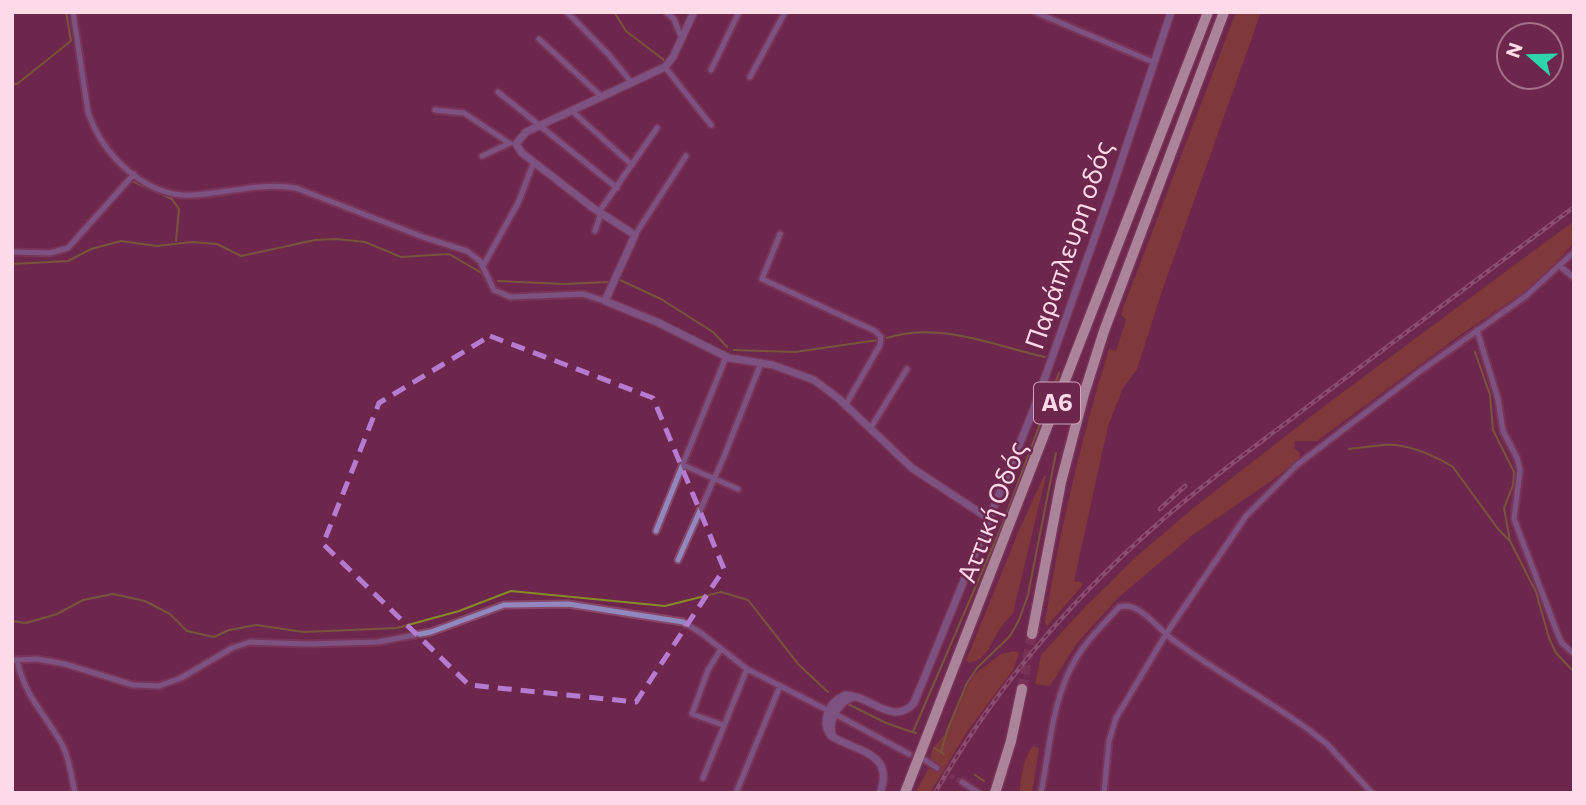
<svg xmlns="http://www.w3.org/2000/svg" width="1586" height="805" font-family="Commissioner,sans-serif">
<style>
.green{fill:#945024}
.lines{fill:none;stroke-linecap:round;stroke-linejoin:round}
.stream{stroke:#878a27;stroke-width:2}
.minor-tunnel{stroke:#834263;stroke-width:5;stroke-dasharray:5 2.5;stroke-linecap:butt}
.motorway-tunnel{stroke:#834263;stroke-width:10;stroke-dasharray:10 5;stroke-linecap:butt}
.minor-casing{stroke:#884768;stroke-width:9}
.tertiary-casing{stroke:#884768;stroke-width:10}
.motorway-casing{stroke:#884768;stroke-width:13}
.minor{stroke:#9088be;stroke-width:5}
.tertiary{stroke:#9088be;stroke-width:7}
.motorway{stroke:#f7f7f7;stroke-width:10}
.rail-casing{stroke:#b37d97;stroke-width:4.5}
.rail{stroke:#6e274c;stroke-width:2;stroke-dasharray:5;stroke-linecap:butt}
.marked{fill:none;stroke:#b67ad1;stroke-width:5;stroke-dasharray:14 9;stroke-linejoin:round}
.labels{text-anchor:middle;stroke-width:5;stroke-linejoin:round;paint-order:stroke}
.shield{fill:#6e274c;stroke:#d2a4b9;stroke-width:2}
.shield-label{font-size:24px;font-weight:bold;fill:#fddae8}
.street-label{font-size:26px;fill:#fddae8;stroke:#6e274c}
</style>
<rect width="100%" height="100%" fill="#6e274c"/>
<path class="green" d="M1236,12H1261L1162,291L1137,369L1123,388L1108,426L1074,581L1083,583L1082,586L1047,626L1045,622C1060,530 1081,439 1109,349L1116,351L1126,320L1121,314Z
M1574,221V243L1539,280L1521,294L1460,335L1317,441H1295L1294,448L1300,453L1299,458L1278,476L1194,534L1120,596L1077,643L1050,686L1035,684L1041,655L1086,606L1136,557L1192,509L1327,404Z
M1044,476H1046L1013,613L1000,628L988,650L980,659L969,663L966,661L1020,528Z
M1014,651L1019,653L1013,670L968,730L930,793H915L930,766L932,749L948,731L968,685L975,674L1001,654Z
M1033,746L1039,748L1032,793H1020C1020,779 1024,757 1033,746Z"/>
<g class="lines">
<path class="stream" d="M614,12L626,31L664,60
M12,84H17L71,41L66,12
M134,182L172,199L179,209L176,241
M12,264L68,261L91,249L121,241L157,246L192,242L217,244L241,256L315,240L337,239L365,242L401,257L449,254L485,275
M620,280L661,299L713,332L727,347
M498,281L564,284L609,282
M887,338C939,321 995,346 1045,357
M734,350L795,352L878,340
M1475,352L1490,395L1493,430L1514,472L1513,485L1504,508L1510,541L1536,592L1549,638L1556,653L1574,672
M1349,449C1361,448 1372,446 1383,445C1407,443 1433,455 1453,467L1498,529L1510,541
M12,621L26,623L57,614L83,600L113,594L145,601L170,614L187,631L214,637L229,630L256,625L304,632L397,628L459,611L511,591L665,606L721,592L748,600L799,665L828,692
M848,704L886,723L912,732
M916,733L913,732L1003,523L1059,373
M934,748L944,754
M941,752L947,731L967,683L977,668L1010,636L1019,620L1028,595L1056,453
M975,775L984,781"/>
<path class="minor-tunnel" d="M937,768L962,782"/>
<path class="motorway-tunnel" d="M1022,689L1032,634"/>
<g class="minor-casing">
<path id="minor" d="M73,12L88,112C102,154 145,198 193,195C228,193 261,182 296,188L423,237L467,251L480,261L494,290L510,297L583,294L605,301
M567,12L609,55L632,83
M666,12L674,19L682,39
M1035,12L1153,62
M539,39L602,97
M665,67L711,125
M711,70L739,12
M750,77L785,12
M498,92L617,188
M435,110L464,113L509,143
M572,111L632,165
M482,156L510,143
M599,212L657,128
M595,231L601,213
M780,234L762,279L875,331L881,337L880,345L845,406
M635,235L686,156
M12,252L50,253L68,248L134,174
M483,266L518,203L534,162
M1560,266L1574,278
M1477,330L1498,399L1503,431L1517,458L1520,470L1514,519L1557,632L1562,643L1574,654
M870,429L907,369
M683,465L738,489
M656,531L726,357
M678,560L723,459L761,363
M721,649L708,670L692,714L723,725
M12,660L37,659L65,664L133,685L159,686L181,678L232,648L250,642L308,644L378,642L431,632L504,605L568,604L683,622L701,633L747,669L829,711
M17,660C24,694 42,711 59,739C69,755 71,775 75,793
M835,714L909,754
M925,760L937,768
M703,778L747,669
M962,782L979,793
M736,793L780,686
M1041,793C1050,748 1052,697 1077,657C1088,638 1105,623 1119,607C1138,600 1157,628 1172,639C1216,672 1265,698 1309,730L1327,744L1372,793
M1104,793L1109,741L1116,718L1166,634L1246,516L1297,465L1419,372L1526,296L1574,252"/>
</g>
<g class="tertiary-casing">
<path id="tertiary" d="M694,12L673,57L665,67L526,132L516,144L522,153L593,208L635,235L605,301L657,322L729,358L773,365L814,380L838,398L912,468L988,518
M832,734C828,720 840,700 854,697
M880,793C895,752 857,752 831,736C820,721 829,702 845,695C870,695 893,727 914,703L1033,411L1112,189L1171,12"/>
</g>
<g class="motorway-casing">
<path id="motorway" d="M1032,634L1061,482L1084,394L1104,331L1224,12
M905,793L1208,12
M995,793L1011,741L1022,689"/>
</g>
<use href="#minor" class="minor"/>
<use href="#tertiary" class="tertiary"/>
<use href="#motorway" class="motorway"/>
<g class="rail-casing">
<path id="rail" d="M1160,509L1185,486
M935,793C994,689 1071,599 1161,521C1210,478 1264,440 1315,401C1401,336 1487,272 1574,207"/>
</g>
<use href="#rail" class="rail"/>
</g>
<path d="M0 0H1586V805H0ZM490,336L653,398L724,569L636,702L469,685L323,544L379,403Z" fill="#6e274c" fill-opacity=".55" fill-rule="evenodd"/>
<path class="marked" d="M490,336L653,398L724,569L636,702L469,685L323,544L379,403Z"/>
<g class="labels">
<rect class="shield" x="1034" y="382.5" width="46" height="41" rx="5"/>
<g class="shield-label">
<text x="1057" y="411">Α6</text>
</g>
<g class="street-label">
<text transform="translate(1069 245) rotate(-71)" y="9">Παράπλευρη οδός</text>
<text transform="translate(992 512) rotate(-69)" y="9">Αττική Οδός</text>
</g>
</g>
<rect width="1586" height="805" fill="none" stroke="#fddae8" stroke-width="28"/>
<g transform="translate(1530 56) rotate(290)"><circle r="33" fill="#6e274c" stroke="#a76f8a" stroke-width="2"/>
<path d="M0-5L12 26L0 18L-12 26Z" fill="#2cd5ab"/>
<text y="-10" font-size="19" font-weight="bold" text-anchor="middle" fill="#fddae8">N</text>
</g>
</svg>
